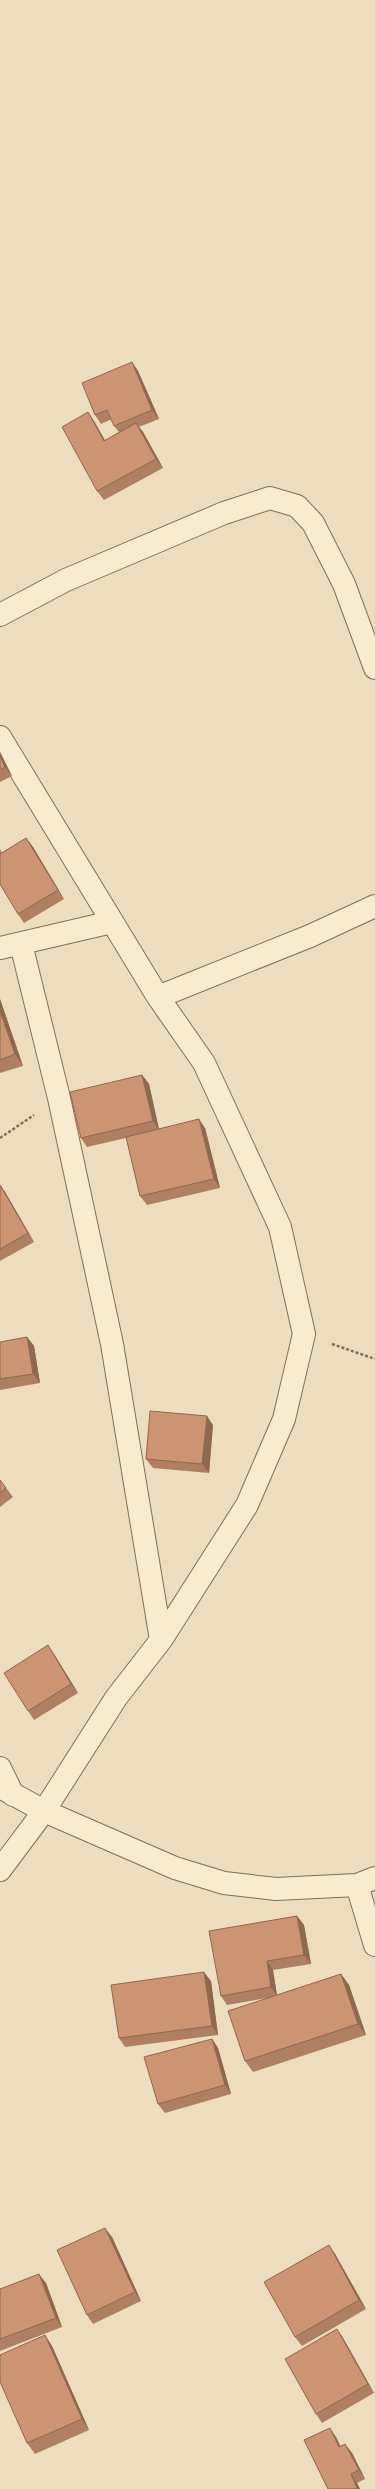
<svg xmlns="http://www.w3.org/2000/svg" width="375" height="2489" font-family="'PT Serif',serif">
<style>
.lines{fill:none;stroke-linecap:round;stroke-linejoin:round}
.minor-casing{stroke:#856d57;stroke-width:24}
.path{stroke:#856d57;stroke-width:2.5;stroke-dasharray:3 2;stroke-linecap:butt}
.minor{stroke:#f8ebd0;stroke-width:22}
.wall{fill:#af7f63}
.shaded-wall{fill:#8f6850}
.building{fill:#cc9473;stroke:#8f6850}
</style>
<rect width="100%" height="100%" fill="#edddbe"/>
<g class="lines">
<g class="minor-casing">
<path id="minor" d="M0,615L66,580L224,513L270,498L297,506L313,523L344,584L375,668
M0,737L158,997L204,1063L280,1227L304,1334L284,1419L247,1505L161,1640L116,1698L44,1811L0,1870
M21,944L59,1098L112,1344L161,1640
M0,948L112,922
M158,997L310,936L375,906
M0,1768L13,1795
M0,1787L44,1811L175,1868L224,1883L276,1889L357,1885L375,1878
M357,1885L375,1945"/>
</g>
<path class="path" d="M0,1138L34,1115
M332,1344L375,1359"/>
<use href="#minor" class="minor"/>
</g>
<path class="wall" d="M132,362L138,371L159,419L139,427L143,432L163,468L104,500L97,491L94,421L105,440L119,432L114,426L112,419L101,424L95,415Z
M0,752L12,776L0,782Z
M26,838L33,847L64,899L24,923L18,914L0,884V849L2,853Z
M0,999L23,1066L0,1073Z
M142,1075L149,1084L159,1129L205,1128L220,1188L147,1205L140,1196L126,1138L87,1147L81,1138Z
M0,1185L5,1192L34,1242L0,1261Z
M27,1337L34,1346L40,1383L0,1390V1342Z
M213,1425L209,1473L153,1468L146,1459Z
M0,1480L13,1497L0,1507Z
M54,1654L78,1693L34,1720L28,1711Z
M297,1916L304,1925L311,1964L273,1970L277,1995L341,1974L349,1985L366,2035L253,2072L245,2061L267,1998L227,2005L221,1996Z
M211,1981L218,2035L125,2047L119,2038Z
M212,2039L218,2048L231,2094L165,2113L158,2104Z
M112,2237L141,2301L93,2324L87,2315Z
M329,2245L335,2254L366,2309L302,2346L295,2337Z
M46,2283L62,2327L0,2351V2289Z
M337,2329L343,2338L374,2393L322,2423L316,2414Z
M45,2335L52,2346L89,2430L35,2454L27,2443Z
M336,2437L340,2446L345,2444L352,2453L365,2479L357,2483L360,2489H328Z"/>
<path class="shaded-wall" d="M132,362L138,371L159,419L152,410Z
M88,412L94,421L110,450L104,441Z
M136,423L143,432L163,468L156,459Z
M0,752L12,776L5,767L0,756Z
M26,838L33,847L64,899L58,890Z
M0,999L23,1066L15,1054L0,1011Z
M142,1075L149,1084L159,1130L153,1121Z
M199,1119L205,1128L220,1188L214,1179Z
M0,1185L5,1192L34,1242L28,1233Z
M27,1337L34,1346L40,1383L33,1374Z
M207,1416L213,1425L209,1473L202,1464Z
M48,1645L54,1654L78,1693L71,1684Z
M297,1916L304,1925L311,1964L304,1955Z
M267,1961L273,1970L277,1996L271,1987Z
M204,1972L211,1981L218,2035L212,2026Z
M341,1974L349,1985L366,2035L358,2024Z
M212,2039L218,2048L231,2094L225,2085Z
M105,2228L112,2237L141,2301L135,2292Z
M329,2245L335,2254L366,2309L359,2300Z
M39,2274L46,2283L62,2327L56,2318Z
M337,2329L343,2338L374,2393L368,2384Z
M45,2335L52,2346L89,2430L82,2419Z
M330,2428L336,2437L345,2456L339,2447Z
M345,2444L352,2453L365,2479L359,2470Z
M351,2474L357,2483L360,2489H358L357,2488Z"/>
<path class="building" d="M132,362L152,410L114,426L107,410L95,415L82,383Z
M88,412L104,441L136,423L156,459L97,491L62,427Z
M0,756L5,767L0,770Z
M26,838L58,890L18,914L0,884V854Z
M0,1011L15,1054L0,1060Z
M142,1075L153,1121L81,1138L70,1092Z
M199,1119L214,1179L140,1196L126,1137Z
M0,1185L28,1233L0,1249Z
M27,1337L33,1374L0,1379V1342Z
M150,1411L207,1416L202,1464L146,1459Z
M0,1480L6,1488L0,1493Z
M48,1645L71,1684L28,1711L4,1673Z
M297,1916L304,1955L267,1961L271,1987L221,1996L209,1931Z
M204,1972L212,2026L119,2038L111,1985Z
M341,1974L358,2024L245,2061L228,2011Z
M212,2039L225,2085L158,2104L144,2057Z
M105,2228L135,2292L87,2315L57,2250Z
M329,2245L359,2300L295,2337L264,2282Z
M39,2274L56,2318L0,2339V2289Z
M337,2329L368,2384L316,2414L285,2359Z
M45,2335L82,2419L27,2443L0,2382V2355Z
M330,2428L339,2447L345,2444L359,2470L351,2474L357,2488L354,2489H328L304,2440Z"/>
</svg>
